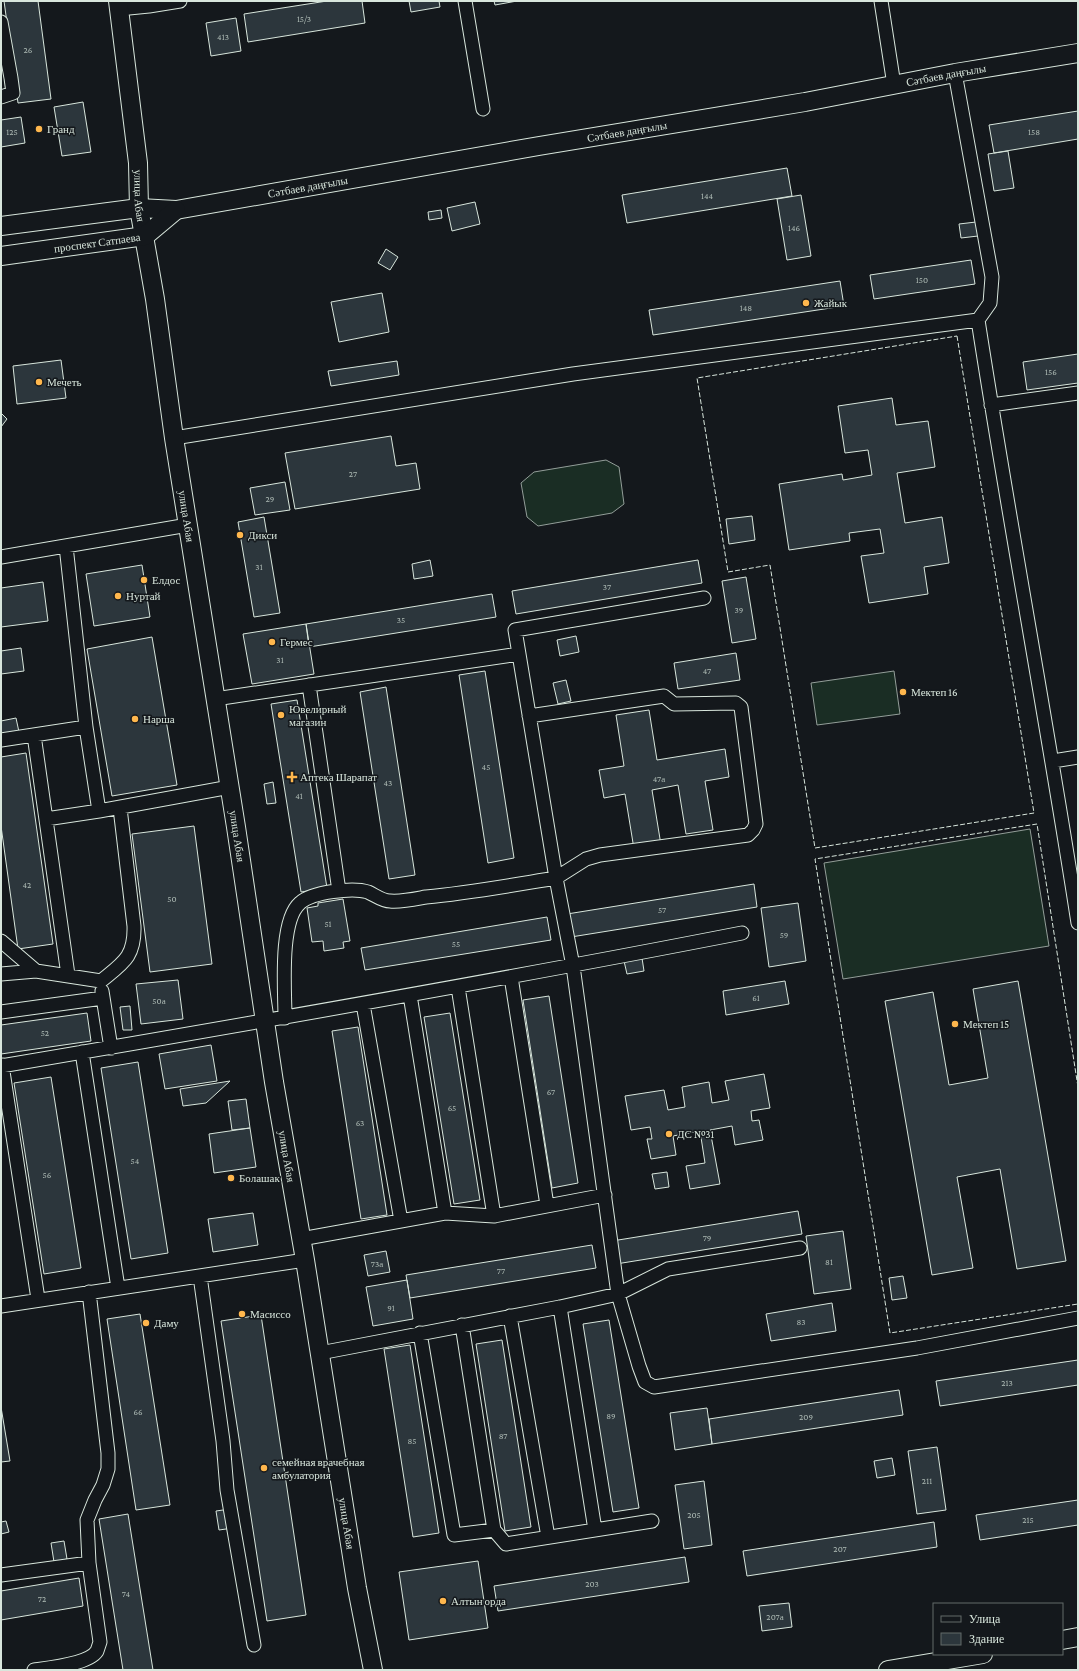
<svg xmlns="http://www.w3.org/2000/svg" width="1079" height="1671" font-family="'Crimson Pro',serif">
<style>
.grass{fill:#1a2d24;stroke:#939e99}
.building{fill:#2c363c;stroke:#d8e6dc}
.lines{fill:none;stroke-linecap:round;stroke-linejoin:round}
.street-casing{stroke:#d8e6dc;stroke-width:15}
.secondary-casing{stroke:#d8e6dc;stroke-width:20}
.street{stroke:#14181c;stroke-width:13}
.secondary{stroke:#14181c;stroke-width:18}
.fence{stroke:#d8e6dc;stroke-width:1;stroke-dasharray:5 2;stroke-linecap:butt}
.poi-dot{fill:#ffb74d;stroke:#14181c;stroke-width:1.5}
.labels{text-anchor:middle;stroke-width:3;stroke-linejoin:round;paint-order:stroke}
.number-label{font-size:9px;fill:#adbab4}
.street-label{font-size:11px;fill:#d8e6dc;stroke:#14181c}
.poi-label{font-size:11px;fill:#d8e6dc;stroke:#14181c;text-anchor:start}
</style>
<rect width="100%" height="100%" fill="#14181c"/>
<path class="grass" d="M606,460L619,467L624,504L612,513L538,526L527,517L521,483L534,472Z
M894,671L900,714L817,725L811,683Z
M1030,829L1049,946L843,979L824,863Z"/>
<path class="building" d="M4,1H38L51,99L18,103Z
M327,1H362L365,23L248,42L244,14Z
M409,1H439L440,7L411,12Z
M494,1H517L495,5Z
M236,18L241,51L211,56L206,23Z
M83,102L91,152L62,156L54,107Z
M1078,111V139L994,153L989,125Z
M21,117L25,143L1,147V120Z
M1008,151L1014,188L994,191L988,154Z
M787,168L792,196L627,223L622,195Z
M801,195L811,256L787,260L777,199Z
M475,202L480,224L452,231L447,208Z
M441,210L442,218L429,220L428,212Z
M976,222L978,236L961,238L959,224Z
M386,249L398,257L390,270L378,263Z
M971,260L975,284L874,299L870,275Z
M840,281L844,306L653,335L649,310Z
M382,293L389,332L339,342L331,302Z
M1078,354V383L1027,390L1023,362Z
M61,360L66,398L17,404L13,366Z
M397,361L399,375L331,386L328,371Z
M892,398L896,425L928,421L935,467L897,473L905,523L942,517L949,563L924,567L928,594L869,603L861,556L884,553L880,529L849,533L850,541L789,550L779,484L842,474L843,480L872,475L868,450L845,453L838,406Z
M1,413L7,419L1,427Z
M391,436L396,466L416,463L420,489L295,509L285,453Z
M285,482L290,510L255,515L250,488Z
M752,516L755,540L729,544L726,519Z
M264,517L280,613L254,617L238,522Z
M430,560L433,576L414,579L412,564Z
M698,560L702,583L516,614L512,591Z
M142,565L150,617L94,626L86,574Z
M746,577L756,639L732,643L722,581Z
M43,582L48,621L1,627V588Z
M492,594L496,617L309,647L306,624Z
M306,624L314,674L252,684L243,634Z
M576,636L579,652L560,656L557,640Z
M152,637L177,785L112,796L87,649Z
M21,648L24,671L1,674V651Z
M736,653L740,680L678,689L674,663Z
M485,671L514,858L488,863L459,675Z
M566,680L571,701L558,704L553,683Z
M386,687L415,875L389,879L360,692Z
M297,700L327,888L301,892L271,704Z
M649,710L657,760L725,749L729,777L705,781L713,830L686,834L678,785L652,790L661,845L634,849L625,794L604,798L599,770L624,766L616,715Z
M16,718L19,732L1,736V721Z
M26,753L53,944L18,949L1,826V757Z
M273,782L276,803L267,804L264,784Z
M194,826L212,964L150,972L132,834Z
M754,884L757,907L571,937L567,914Z
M343,899L350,941L343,942L344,948L324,951L323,941L312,942L307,908L318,906V903Z
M798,903L806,961L769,967L761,908Z
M547,917L551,940L365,970L361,948Z
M642,958L644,971L627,974L624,961Z
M178,980L183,1019L141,1024L136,984Z
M785,981L789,1004L726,1015L723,991Z
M1018,981L1066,1261L1017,1269L1000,1169L957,1177L973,1268L932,1275L885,1001L933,992L949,1085L988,1078L973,989Z
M549,996L578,1183L552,1188L523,1000Z
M130,1006L132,1030H123L120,1007Z
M87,1013L91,1041L1,1054V1025Z
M450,1013L480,1200L454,1204L424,1017Z
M358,1027L387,1215L361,1219L332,1031Z
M211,1045L217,1081L165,1089L159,1054Z
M138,1062L168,1253L131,1259L101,1068Z
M764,1074L770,1108L751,1111L752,1121L759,1120L763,1140L735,1145L732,1126L710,1130L720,1184L690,1189L686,1166L705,1163L700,1131L673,1136L676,1155L651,1159L647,1139H652L650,1127L631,1130L625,1096L664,1090L668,1110L685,1107L682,1087L709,1082L712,1103L729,1100L725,1081Z
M51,1077L81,1268L44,1274L14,1083Z
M230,1081L206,1103L183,1106L180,1089Z
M246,1099L250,1128L232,1130L228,1101Z
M250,1128L256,1167L214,1173L209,1134Z
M667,1172L669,1187L655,1189L652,1174Z
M798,1211L802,1234L616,1264L612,1241Z
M253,1213L258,1245L213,1252L208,1219Z
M843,1231L851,1289L814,1294L806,1236Z
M592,1245L596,1268L410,1298L406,1275Z
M386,1251L390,1272L368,1276L364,1255Z
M903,1276L907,1298L892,1300L889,1278Z
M407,1280L413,1319L373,1326L366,1287Z
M832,1303L836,1331L771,1341L766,1314Z
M140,1314L170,1505L136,1510L107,1319Z
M261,1315L306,1615L267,1621L221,1321Z
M609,1320L639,1508L613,1512L583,1324Z
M502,1340L531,1527L505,1531L476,1344Z
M410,1345L439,1533L413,1537L384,1349Z
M1078,1360V1385L940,1406L936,1381Z
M899,1390L903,1415L712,1444L709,1419Z
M1,1407L10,1461L1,1462Z
M707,1408L712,1444L675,1450L670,1413Z
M937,1447L946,1510L917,1514L908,1451Z
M892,1458L895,1475L877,1478L874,1461Z
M704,1481L712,1545L684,1549L675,1485Z
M1078,1500V1525L980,1540L976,1515Z
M230,1509L233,1528L219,1530L216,1511Z
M128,1514L153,1670H123L99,1519Z
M6,1521L9,1532L1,1534V1522Z
M934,1522L937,1547L747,1576L743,1551Z
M64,1541L67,1559L54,1562L51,1543Z
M685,1557L689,1582L498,1611L494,1586Z
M478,1561L488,1628L409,1640L399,1572Z
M79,1578L83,1606L1,1620V1591Z
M789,1603L792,1627L762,1631L759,1606Z"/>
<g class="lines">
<g class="street-casing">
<path id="street" d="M465,1L483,109
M881,1L894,85
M119,9L149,6L180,1
M1,22L11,78L13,93L1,97
M955,73L992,277L990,303L978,320
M991,405L1078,393
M174,438L573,374L978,320C1009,521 1047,722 1078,923
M66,546L86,727
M1,557L188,525
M519,654L515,630L704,598
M309,685L339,891
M215,699L519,654L556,878C513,885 470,893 426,897C415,899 402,902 390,901C382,901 375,895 368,892C353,887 312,892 300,903C279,921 285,991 285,1018
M529,716L664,696L674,704L736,703L741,707L756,824L753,830L748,835L600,855L586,859L556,878L573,966L618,1294L668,1269L800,1248
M34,735L68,975
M1,740L86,727L99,811L230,787
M1053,761L1078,757
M46,819L99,811
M1,941L36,971
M1,974L36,971L101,981C123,963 135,957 134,926L120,808
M511,977L547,1205
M458,987L494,1216
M102,991L111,1048
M410,995L445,1213
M363,1004L401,1221
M1,1012L103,998
M82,1052L118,1288
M2,1065L38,1299
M1,1066C249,1024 496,981 742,933
M301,1239L445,1213L494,1216L605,1195
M200,1276L223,1441L227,1490L254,1645
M1,1306L305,1260
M560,1307L595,1530
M510,1316L548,1537
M462,1325L494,1530
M420,1333L454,1535L494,1530L506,1544L652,1521
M320,1353L560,1307L618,1294L639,1366L645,1382L654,1387L917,1348L1078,1318
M1,1575L89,1563
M34,1670C49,1668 89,1664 97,1651C98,1648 99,1645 100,1642L89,1563L87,1520L95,1500L103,1485L108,1469V1453L89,1292"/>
</g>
<g class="secondary-casing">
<g id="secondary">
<path id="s1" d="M118,1L138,163L139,208L155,299L174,438L236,827L274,1082L305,1260L357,1588L373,1670"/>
<path id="s2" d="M1,226L139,208L176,210L539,146L805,102L955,73L1078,53"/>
<path id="s3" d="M1,256L145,236L176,210"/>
<path d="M1062,1640L1078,1637"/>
<path d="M888,1670L983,1654"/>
</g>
</g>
<use href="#street" class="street"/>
<use href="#secondary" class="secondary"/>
<path class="fence" d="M957,336L1034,813L815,848L770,565L728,572L697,378Z
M1078,1087L1037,824L815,859L890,1333L1078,1304"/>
</g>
<g class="poi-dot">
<circle cx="39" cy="129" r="4"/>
<circle cx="806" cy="303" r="4"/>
<circle cx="39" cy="382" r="4"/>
<circle cx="240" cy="535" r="4"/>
<circle cx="144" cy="580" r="4"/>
<circle cx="118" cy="596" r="4"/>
<circle cx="272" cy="642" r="4"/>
<circle cx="903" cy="692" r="4"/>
<circle cx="281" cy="715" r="4"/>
<circle cx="135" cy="719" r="4"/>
<path d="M290 771h4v4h4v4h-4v4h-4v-4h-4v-4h4z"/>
<circle cx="955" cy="1024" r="4"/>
<circle cx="669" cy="1134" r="4"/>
<circle cx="231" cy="1178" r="4"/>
<circle cx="242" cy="1314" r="4"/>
<circle cx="146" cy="1323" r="4"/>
<circle cx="264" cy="1468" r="4"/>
<circle cx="443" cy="1601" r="4"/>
</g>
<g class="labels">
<g class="number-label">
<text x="304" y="22">15/3</text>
<text x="223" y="40">413</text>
<text x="28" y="53">26</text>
<text x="12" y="135">125</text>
<text x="1034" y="135">158</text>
<text x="707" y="199">144</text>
<text x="794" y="231">146</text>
<text x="922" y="283">150</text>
<text x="746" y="311">148</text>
<text x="1051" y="375">156</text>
<text x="353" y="477">27</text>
<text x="270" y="502">29</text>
<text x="259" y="570">31</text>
<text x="607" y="590">37</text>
<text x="739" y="613">39</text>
<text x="401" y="623">35</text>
<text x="280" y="663">31</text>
<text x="707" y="674">47</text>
<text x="486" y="770">45</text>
<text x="659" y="782">47а</text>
<text x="388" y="786">43</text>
<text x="299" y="799">41</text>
<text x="27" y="888">42</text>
<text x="172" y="902">50</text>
<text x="662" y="913">57</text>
<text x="328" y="927">51</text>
<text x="784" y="938">59</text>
<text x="456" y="947">55</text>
<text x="756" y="1001">61</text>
<text x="159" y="1004">50а</text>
<text x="45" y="1036">52</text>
<text x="551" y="1095">67</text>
<text x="452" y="1111">65</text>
<text x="360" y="1126">63</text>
<text x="135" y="1164">54</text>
<text x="47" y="1178">56</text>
<text x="707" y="1241">79</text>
<text x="829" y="1265">81</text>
<text x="377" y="1267">73а</text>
<text x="501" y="1274">77</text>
<text x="391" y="1311">91</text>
<text x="801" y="1325">83</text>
<text x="1007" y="1386">213</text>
<text x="138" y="1415">66</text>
<text x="611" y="1419">89</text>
<text x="806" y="1420">209</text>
<text x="503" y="1439">87</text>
<text x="412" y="1444">85</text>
<text x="927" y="1484">211</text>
<text x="694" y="1518">205</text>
<text x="1028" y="1523">215</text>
<text x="840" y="1552">207</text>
<text x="592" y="1587">203</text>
<text x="126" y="1597">74</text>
<text x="42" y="1602">72</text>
<text x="775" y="1620">207а</text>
</g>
<g class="street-label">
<text dy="4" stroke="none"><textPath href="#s2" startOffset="958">Сәтбаев даңғылы</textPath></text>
<text dy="4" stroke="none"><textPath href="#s2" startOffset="634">Сәтбаев даңғылы</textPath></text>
<text dy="4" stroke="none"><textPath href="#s2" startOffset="310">Сәтбаев даңғылы</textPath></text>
<text dy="4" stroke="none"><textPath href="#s1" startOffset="196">улица Абая</textPath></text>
<text dy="4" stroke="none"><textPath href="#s3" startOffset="97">проспект Сатпаева</textPath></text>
<text dy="4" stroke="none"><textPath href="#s1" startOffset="520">улица Абая</textPath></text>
<text dy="4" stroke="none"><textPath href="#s1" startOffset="844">улица Абая</textPath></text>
<text dy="4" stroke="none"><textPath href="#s1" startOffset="1168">улица Абая</textPath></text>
<text dy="4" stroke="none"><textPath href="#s1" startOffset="1540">улица Абая</textPath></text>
</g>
<g class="poi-label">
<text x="47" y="133">Гранд</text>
<text x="814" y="307">Жайык</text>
<text x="47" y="386">Мечеть</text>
<text x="248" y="539">Дикси</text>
<text x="152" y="584">Елдос</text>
<text x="126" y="600">Нуртай</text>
<text x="280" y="646">Гермес</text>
<text x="911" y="696">Мектеп 16</text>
<text x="289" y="713">Ювелирный<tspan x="289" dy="13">магазин</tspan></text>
<text x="143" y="723">Нарша</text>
<text x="300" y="781">Аптека Шарапат</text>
<text x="963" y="1028">Мектеп 15</text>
<text x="677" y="1138">ДС №31</text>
<text x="239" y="1182">Болашак</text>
<text x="250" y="1318">Масиссо</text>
<text x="154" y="1327">Даму</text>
<text x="272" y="1466">семейная врачебная<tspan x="272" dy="13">амбулатория</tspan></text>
<text x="451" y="1605">Алтын орда</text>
</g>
</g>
<rect width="1079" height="1671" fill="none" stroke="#d8e6dc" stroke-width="4"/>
<rect x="933" y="1603" width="130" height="52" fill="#14181c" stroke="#626a69"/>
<rect x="941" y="1616" width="20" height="6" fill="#14181c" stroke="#626a69"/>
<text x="969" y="1623" font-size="12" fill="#d8e6dc">Улица</text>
<rect x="941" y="1633" width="20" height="12" fill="#2c363c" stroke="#626a69"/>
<text x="969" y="1643" font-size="12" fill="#d8e6dc">Здание</text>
</svg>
